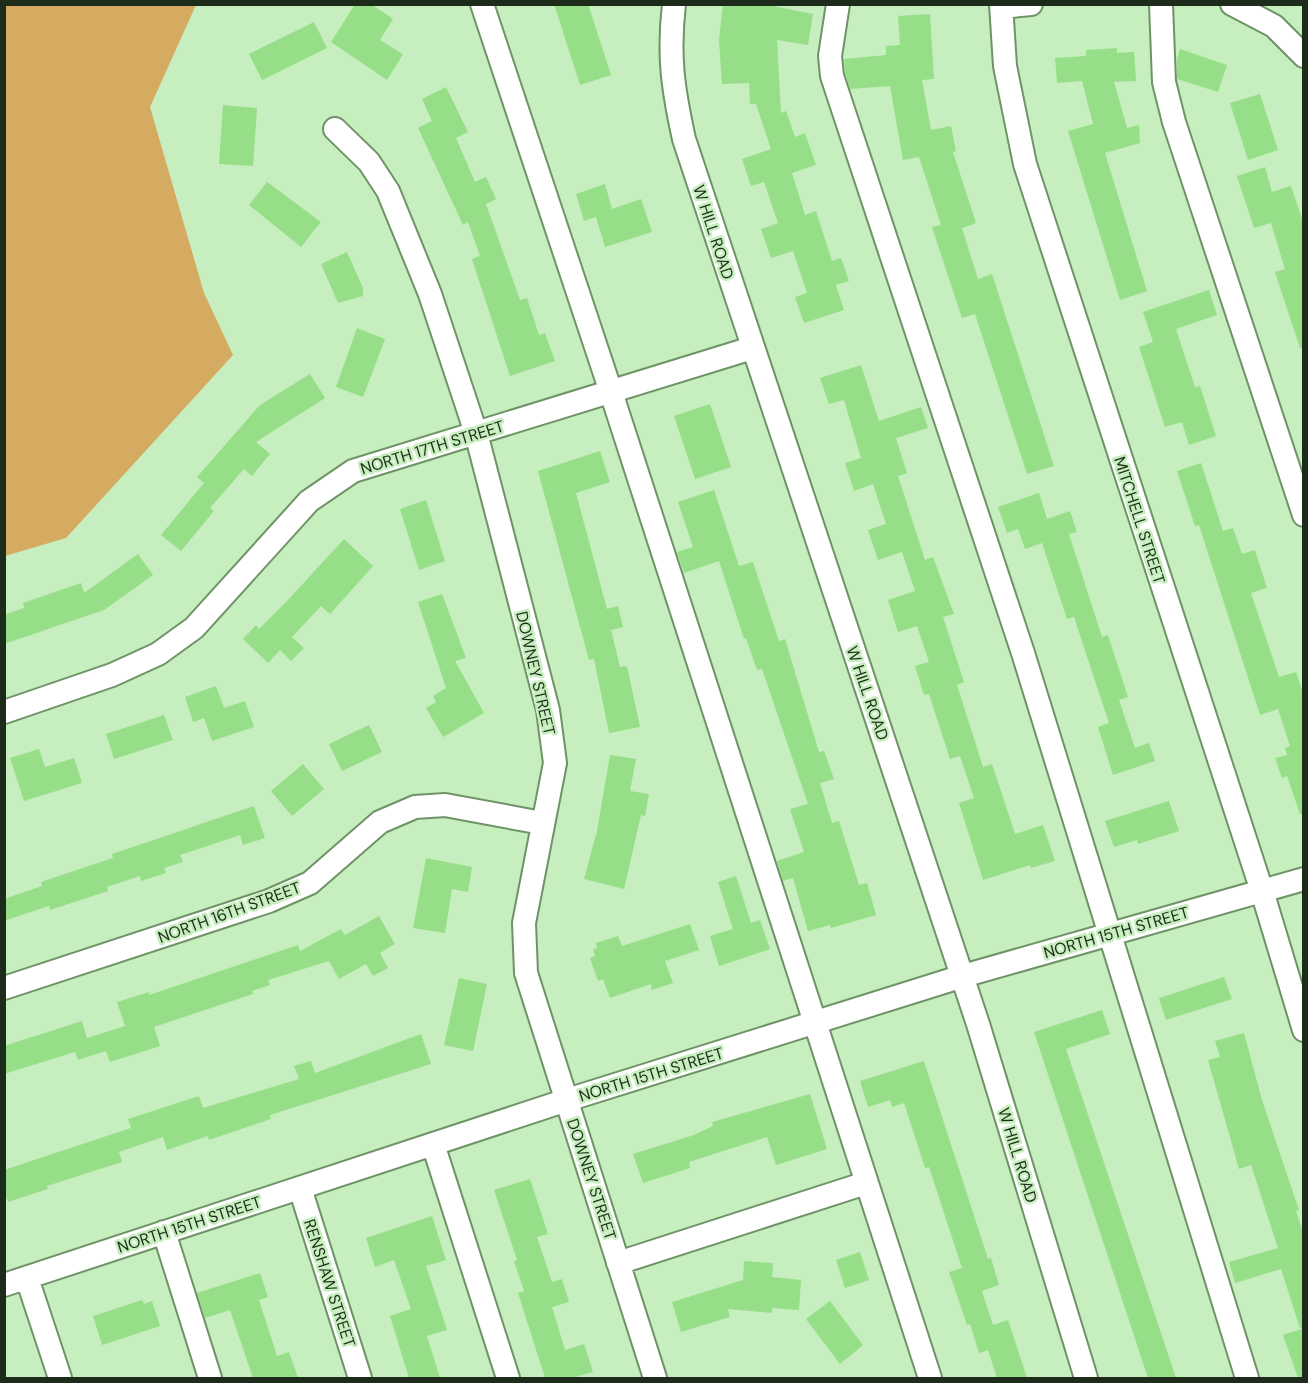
<svg xmlns="http://www.w3.org/2000/svg" width="1308" height="1383" font-family="'DM Sans',sans-serif">
<style>
.green{fill:#d5ab62}
.building{fill:#97de88}
.lines{fill:none;stroke-linecap:round;stroke-linejoin:round}
.minor-casing{stroke:#6e9367;stroke-width:26}
.minor{stroke:#fff;stroke-width:22}
.labels{text-anchor:middle;stroke-width:5;stroke-linejoin:round;paint-order:stroke}
.street-label{font-size:16px;fill:#1d2c1a;stroke:#c7eebe}
</style>
<rect width="100%" height="100%" fill="#c7eebe"/>
<path class="green" d="M5,4L196,5L150,107L204,293L233,355L66,538L5,556Z"/>
<path class="building" d="M355,4H371L393,19L380,40L403,54L387,80L331,42Z
M554,4H588L611,75L580,85Z
M723,4H763L813,14L808,45L777,40L781,113L786,111L795,137L805,133L816,165L792,173L805,215L816,211L832,261L841,258L849,281L836,285L844,310L804,323L795,297L807,293L793,251L771,258L761,229L778,223L764,182L751,186L742,159L771,149L756,104H750L749,83L722,84L719,40Z
M930,14L934,79L922,80L931,130L951,126L956,151L953,152L976,223L962,228L978,279L992,274L1054,466L1027,474L975,314L962,318L932,227L941,225L919,157L903,160L890,86L850,89L845,73L844,59L886,55V46L900,45L898,16Z
M314,22L327,48L262,80L249,54Z
M1117,48V53L1134,52L1136,81L1114,82L1127,128L1139,125L1140,143L1105,153L1147,291L1120,300L1068,131L1093,124L1082,81L1057,83L1055,58L1086,56V50Z
M1180,49L1227,65L1218,92L1177,79V59Z
M446,87L468,132L456,138L475,182L486,177L496,199L486,204L520,300L527,298L539,335L545,333L555,361L510,376L472,259L480,256L468,222L463,225L418,128L432,121L422,99Z
M1260,94L1278,150L1248,160L1230,103Z
M223,105L257,108L253,166L219,164Z
M1265,167L1272,192L1291,186L1304,225V348H1300L1275,272L1285,269L1271,223L1254,228L1237,176Z
M267,182L321,222L301,247L249,205Z
M605,184L612,209L641,199L652,232L605,247L596,217L584,221L576,194Z
M347,252L363,288V296L338,303L321,264Z
M1209,290L1217,315L1176,329L1195,387L1200,386L1216,436L1189,445L1182,422L1165,427L1139,347L1153,342L1143,312Z
M357,328L385,339L363,397L336,387Z
M861,365L879,421L921,407L928,428L896,438L907,473L898,476L925,560L933,557L954,614L943,617L964,682L957,685L983,767L992,764L1015,834L1043,825L1055,861L1031,868L1030,865L983,880L959,803L974,798L960,756L950,759L929,694L924,695L915,666L929,662L917,626L898,632L888,600L915,591L902,552L878,560L868,530L886,524L873,484L854,491L845,463L861,458L854,434L844,400L829,404L820,378Z
M310,374L325,398L256,442L270,454L252,476L244,469L210,508L214,511L181,551L161,535L204,483L197,477L260,405Z
M710,404L731,467L695,479L674,416Z
M600,451L610,482L576,493L607,609L618,606L623,627L611,630L620,667L627,666L640,727L609,733L594,659L589,660L538,471Z
M1201,463L1223,531L1233,528L1242,554L1255,550L1267,588L1251,593L1279,677L1296,672L1304,696V814H1300L1287,776L1282,778L1275,758L1287,755L1285,748L1290,746L1278,709L1260,715L1199,525L1195,526L1177,471Z
M714,490L739,566L753,562L779,641L785,639L819,752L824,751L834,779L820,783L832,823L839,821L859,885L867,883L876,915L831,928L830,925L808,931L793,878L783,881L777,861L804,852L790,809L808,804L762,669L757,670L746,638L744,639L719,561L684,573L677,552L693,547L678,502Z
M1039,493L1047,519L1070,511L1077,532L1069,534L1102,637L1108,635L1128,697L1119,700L1135,748L1149,743L1155,761L1113,775L1098,727L1109,723L1074,617L1067,619L1042,543L1025,549L1018,529L1007,533L998,507Z
M426,500L445,561L419,570L400,509Z
M344,539L373,566L330,614L321,606L292,637L304,648L291,661L280,650L268,663L243,639L256,625L259,629L287,601Z
M138,554L153,575L104,610L4,644V615L24,608L23,603L81,583L84,593Z
M442,594L466,658L455,661L484,713L443,737L426,708L436,702L433,696L446,688L418,602Z
M216,686L224,708L245,701L254,727L212,741L204,718L193,722L185,697Z
M164,715L173,740L114,759L106,734Z
M369,725L382,752L342,771L329,744Z
M39,749L45,767L74,758L82,783L24,801L10,758Z
M610,755L636,759L630,791L649,794L645,816L641,815L624,889L584,879L597,831Z
M303,764L324,789L292,816L271,791Z
M1169,801L1179,831L1138,844L1137,840L1114,847L1105,821Z
M254,806L265,838L243,845L240,835L180,855L183,862L164,868L166,873L141,881L140,876L107,887L108,891L50,910L49,906L4,921V899L42,886L41,882L113,858L112,854Z
M426,858L472,867L468,892L452,889L445,933L413,928Z
M736,876L751,923L760,920L770,949L719,966L710,936L733,929L718,882Z
M379,916L395,944L380,953L388,968L373,976L366,964L339,979L329,961L268,980L270,985L252,991L253,994L154,1027L160,1046L110,1062L106,1051L78,1060L75,1052L4,1074V1046L82,1021L87,1038L125,1026L117,1002L149,992V995L298,945L300,951L341,929L345,935Z
M690,924L699,950L665,961L673,983L652,990L651,984L610,998L603,979L598,981L590,958L595,956L593,949L597,948L596,943L618,936L622,946Z
M1224,977L1232,999L1166,1020L1159,998Z
M459,978L487,984L473,1051L444,1045Z
M1102,1010L1110,1034L1066,1049L1176,1378H1148L1034,1032Z
M1244,1033L1262,1100L1299,1210L1296,1211L1304,1235V1328H1300L1281,1269L1235,1283L1229,1262L1278,1248L1251,1165L1239,1169L1208,1060L1220,1057L1215,1041Z
M421,1034L431,1064L270,1115L271,1119L209,1140L208,1136L167,1150L163,1137L119,1152L122,1162L47,1186L48,1189L8,1202L4,1190V1170L131,1128L128,1119L199,1096L203,1108L299,1079L294,1066L311,1061L315,1073Z
M924,1061L988,1259L991,1258L999,1285L982,1291L993,1325L1008,1320L1027,1378H997L988,1350L979,1353L970,1324L967,1325L949,1272L962,1268L929,1167L925,1168L904,1103L892,1107L890,1100L868,1107L860,1081Z
M810,1094L827,1149L776,1165L767,1137L689,1162L690,1168L643,1183L633,1154L694,1135L713,1126L712,1122Z
M530,1179L548,1234L537,1237L552,1282L562,1279L569,1302L552,1307L565,1350L584,1344L593,1372L572,1378H545L518,1293L524,1291L514,1261L517,1260L494,1190Z
M432,1216L446,1260L426,1266L447,1330L427,1336L440,1378H409L390,1316L411,1309L394,1260L375,1267L366,1238Z
M860,1252L869,1280L845,1288L836,1260Z
M744,1261L773,1263L772,1277L801,1280L799,1310L772,1308V1313L728,1309L730,1317L681,1332L672,1302L743,1280Z
M260,1273L268,1297L259,1300L277,1356L289,1352L298,1378H253L230,1310L205,1318L197,1293Z
M142,1300L144,1304L152,1301L160,1326L102,1345L93,1316Z
M830,1301L863,1345L840,1364L806,1319Z
M1304,1328V1378H1298L1283,1335Z"/>
<g class="lines">
<g class="minor-casing">
<path id="minor" d="M482,4L611,392L930,1378
M674,4C668,56 673,89 684,139L978,1024L1086,1378
M838,4L830,56L832,76L1023,653L1247,1378
M1001,4L1005,66L1025,164L1262,891L1304,1030
M1161,4L1164,82L1174,122L1304,515
M1232,4L1274,26L1304,56
M1002,7L1031,4
M335,129L369,162L388,191L430,294L476,433L548,710L555,763L524,923L526,973L655,1378
M4,712L112,675L158,654L194,628L309,501L353,471L752,348
M4,988L269,901L310,883L380,822L415,807L445,805L542,823
M433,1144L508,1378
M300,1188L360,1378
M164,1232L210,1378
M618,1263L866,1183
M27,1278L60,1378
M4,1285L567,1100L963,976L1304,879"/>
</g>
<use href="#minor" class="minor"/>
</g>
<g class="labels">
<g class="street-label">
<text transform="translate(714 232) rotate(72)" y="6">W HILL ROAD</text>
<text transform="translate(432 447) rotate(-17)" y="6">NORTH 17TH STREET</text>
<text transform="translate(1140 520) rotate(72)" y="6">MITCHELL STREET</text>
<text transform="translate(536 673) rotate(77)" y="6">DOWNEY STREET</text>
<text transform="translate(868 693) rotate(71)" y="6">W HILL ROAD</text>
<text transform="translate(229 912) rotate(-20)" y="6">NORTH 16TH STREET</text>
<text transform="translate(1116 932) rotate(-16)" y="6">NORTH 15TH STREET</text>
<text transform="translate(651 1074) rotate(-17)" y="6">NORTH 15TH STREET</text>
<text transform="translate(1018 1155) rotate(73)" y="6">W HILL ROAD</text>
<text transform="translate(592 1179) rotate(72)" y="6">DOWNEY STREET</text>
<text transform="translate(189 1224) rotate(-18)" y="6">NORTH 15TH STREET</text>
<text transform="translate(330 1283) rotate(72)" y="6">RENSHAW STREET</text>
</g>
</g>
<rect width="1308" height="1383" fill="none" stroke="#1d2c1a" stroke-width="12"/>
</svg>
